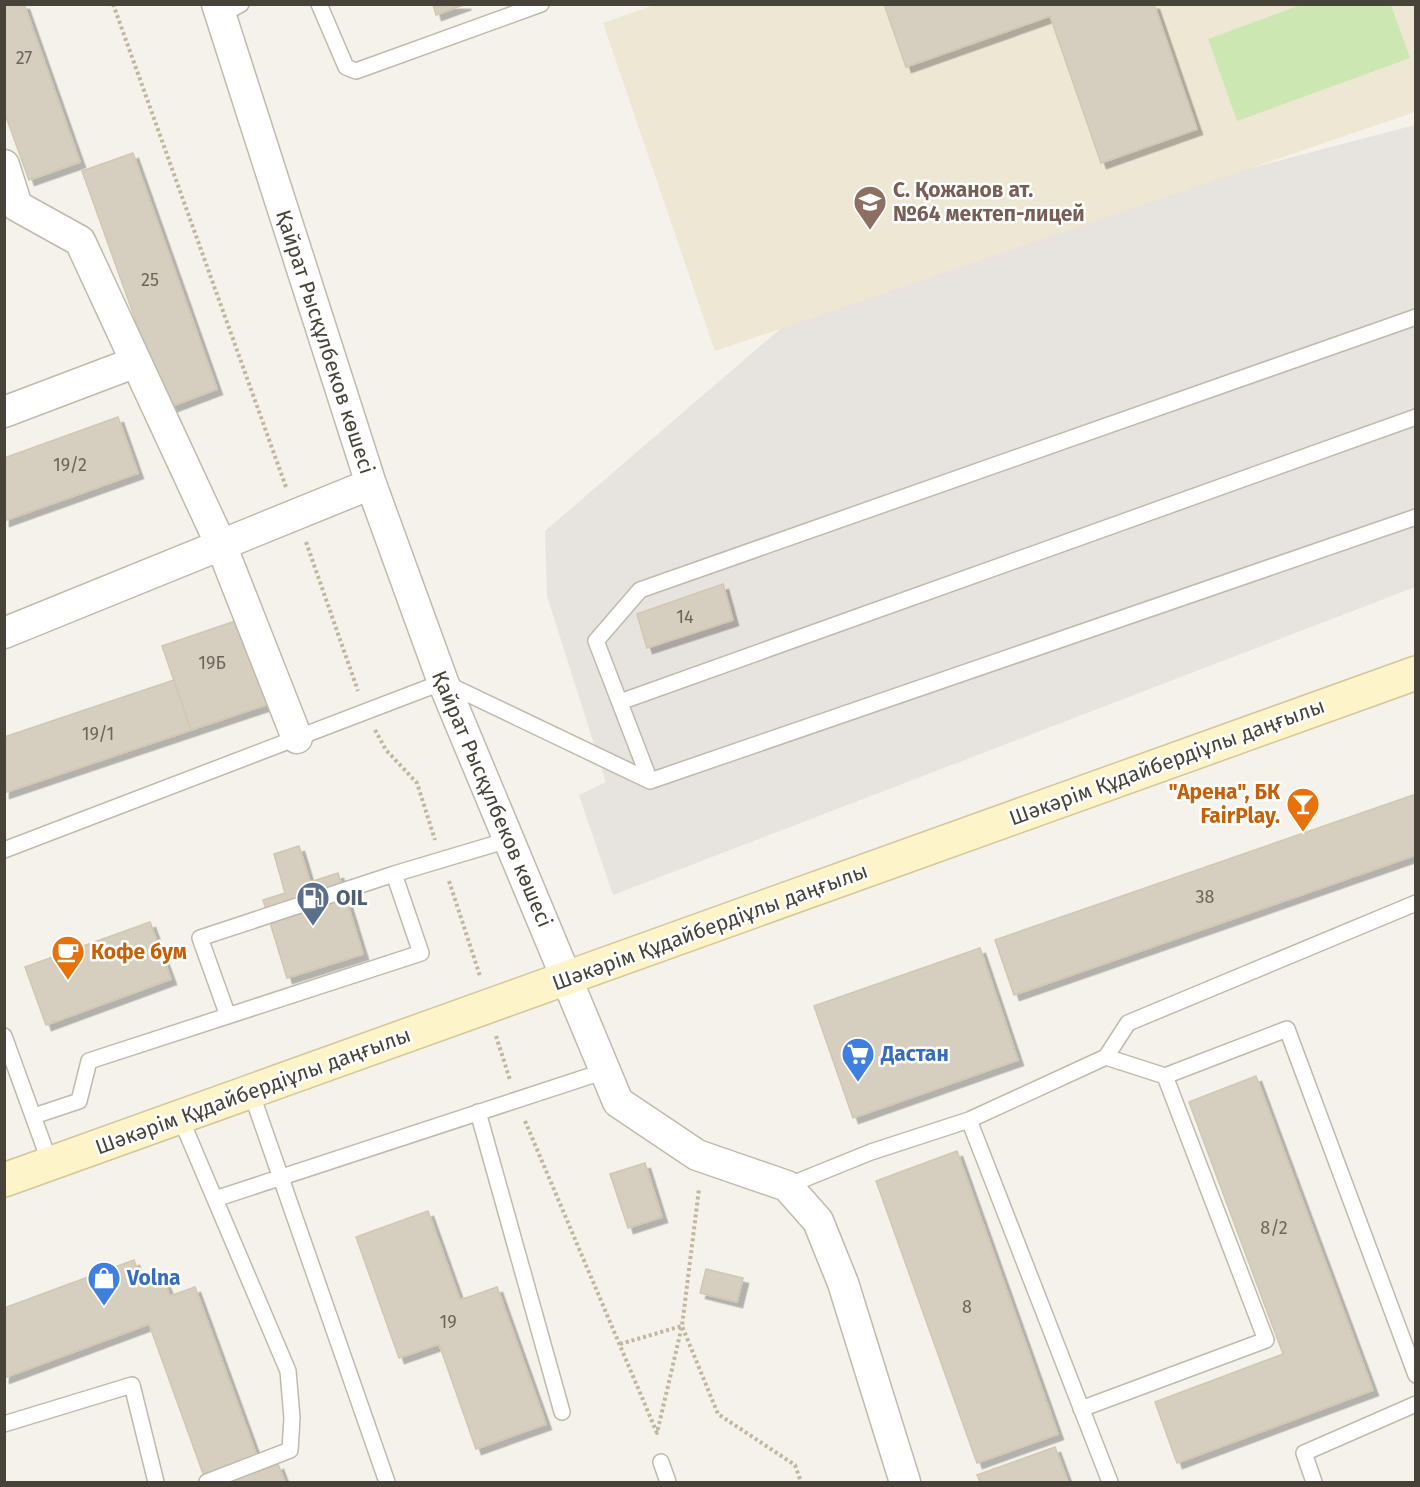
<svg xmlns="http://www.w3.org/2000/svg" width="1420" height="1487" font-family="'Fira Sans',sans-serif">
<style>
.industrial{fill:#e7e3de}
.education{fill:#ede7d4}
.green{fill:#cde7b3}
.building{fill:#d6cebf;stroke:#d1c7b2;stroke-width:1.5;filter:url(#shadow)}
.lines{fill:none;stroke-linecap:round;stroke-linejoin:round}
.lane-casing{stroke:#c0baac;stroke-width:18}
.street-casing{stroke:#c0baac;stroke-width:33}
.secondary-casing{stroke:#d3c79a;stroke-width:36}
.path{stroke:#c1b79e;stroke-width:4;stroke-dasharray:3 3;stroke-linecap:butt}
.lane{stroke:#fff;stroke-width:15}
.street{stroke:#fff;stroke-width:30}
.secondary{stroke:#fdf4ca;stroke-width:33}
.labels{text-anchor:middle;stroke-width:5;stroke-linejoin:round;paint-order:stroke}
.number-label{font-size:18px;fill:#6c665a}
.education-label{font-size:21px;font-weight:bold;fill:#785e54;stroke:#fff;text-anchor:start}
.street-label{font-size:21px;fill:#484338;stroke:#fff}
.food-label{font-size:21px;font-weight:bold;fill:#c56008;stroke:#fff;text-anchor:end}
.service-label{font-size:21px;font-weight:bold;fill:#4e5e75;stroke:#fff;text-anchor:start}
.shop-label{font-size:21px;font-weight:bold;fill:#366cbe;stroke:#fff;text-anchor:start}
</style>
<defs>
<filter id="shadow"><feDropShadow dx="5.5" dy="5.5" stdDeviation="0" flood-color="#0004"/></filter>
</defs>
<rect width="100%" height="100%" fill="#f4f2ea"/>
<path class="industrial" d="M1415,125V587L613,895L579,795L606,782L547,596L545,531L822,293L1182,186Z"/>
<path class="education" d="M657,4L1415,5V112L715,351L603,23Z"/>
<path class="green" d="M1303,4L1391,5L1410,58L1237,121L1208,39Z"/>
<path class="building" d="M4,4H24L80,162L29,180L4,111Z
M433,4H466L436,15Z
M884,4H1154L1197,129L1101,163L1050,16L906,67Z
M133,153L217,389L167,408L82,171Z
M118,417L138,473L4,521V458Z
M723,584L733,620L647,648L637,614Z
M241,619L269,704L191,730L162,646Z
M174,680L191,730L4,793V737Z
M1416,794V855L1014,995L995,940Z
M299,846L310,882L338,873L363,954L287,978L263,900L285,893L274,854Z
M150,922L171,979L46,1025L25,967Z
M980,948L1018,1060L853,1118L814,1006Z
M1256,1076L1373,1390L1177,1463L1155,1402L1283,1354L1189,1102Z
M957,1151L1058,1434L977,1463L876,1181Z
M645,1163L662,1217L628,1228L610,1174Z
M428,1211L460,1300L497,1287L546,1424L476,1449L439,1344L399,1358L356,1237Z
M134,1260L142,1282L162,1274L170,1296L195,1287L258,1459L205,1479L149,1324L4,1378V1308Z
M706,1269L743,1278L737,1302L700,1293Z
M1055,1447L1068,1482H980L977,1475Z
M278,1464L285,1482H227Z"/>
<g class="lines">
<g class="lane-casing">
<path id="lane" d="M319,4L346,67L356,71L541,4
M221,15L241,4
M620,702L1416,417
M650,781L596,641L640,590L1416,317
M4,850L443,682L650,781L1416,517
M228,1016L200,938L394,874
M4,1036L50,1163
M1106,1057L1165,1076L1287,1029L1416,1375
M251,1092L387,1482
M478,1112L562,1412
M34,1116L79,1101L89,1061L421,953L394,874L508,840
M180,1117L288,1371L292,1418L290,1450L207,1482
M969,1120L1110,1482
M787,1186L871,1152L969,1120L1106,1057L1128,1023L1416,903
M215,1199L605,1071
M1081,1409L1266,1340L1165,1076
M4,1424L132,1385L156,1482
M661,1462L668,1482
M1314,1482L1304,1453L1416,1404"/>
</g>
<g class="street-casing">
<path id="street" d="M217,4L371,484L443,682L618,1102L697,1155L787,1186L818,1221L843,1283L905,1482
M4,165L17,206L80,241L221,545L297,738
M4,412L136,362
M4,633L371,484"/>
</g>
<g class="secondary-casing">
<path id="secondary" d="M4,1180L1416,673"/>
</g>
<path class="path" d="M113,4L286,487
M306,542L358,691
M375,730L386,750L417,783L435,840
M449,881L480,976
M496,1036L510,1080
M525,1121L657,1433L682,1326L718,1414L795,1465L801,1482
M620,1344L682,1326L699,1189"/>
<use href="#lane" class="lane"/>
<use href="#street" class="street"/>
<use href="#secondary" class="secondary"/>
</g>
<defs>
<g id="school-pin" transform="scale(1.725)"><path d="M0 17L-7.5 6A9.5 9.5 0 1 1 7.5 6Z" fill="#8d6e63" stroke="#fff"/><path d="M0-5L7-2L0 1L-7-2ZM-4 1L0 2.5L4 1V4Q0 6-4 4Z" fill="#fff"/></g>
<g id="bar-pin" transform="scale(1.725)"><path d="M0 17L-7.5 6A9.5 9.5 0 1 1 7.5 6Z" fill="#e8710a" stroke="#fff"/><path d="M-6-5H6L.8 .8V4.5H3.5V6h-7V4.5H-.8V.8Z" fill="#fff"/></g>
<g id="fuel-pin" transform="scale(1.725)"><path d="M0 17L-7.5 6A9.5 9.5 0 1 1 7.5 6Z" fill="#5c6f8a" stroke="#fff"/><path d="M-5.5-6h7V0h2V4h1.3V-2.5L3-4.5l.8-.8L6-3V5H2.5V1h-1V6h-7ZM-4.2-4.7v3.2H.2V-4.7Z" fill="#fff"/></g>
<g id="cafe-pin" transform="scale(1.725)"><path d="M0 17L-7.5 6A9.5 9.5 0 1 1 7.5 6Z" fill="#e8710a" stroke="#fff"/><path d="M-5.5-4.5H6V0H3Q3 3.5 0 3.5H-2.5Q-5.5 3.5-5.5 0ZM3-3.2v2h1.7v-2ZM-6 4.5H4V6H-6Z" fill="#fff"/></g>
<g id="supermarket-pin" transform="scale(1.725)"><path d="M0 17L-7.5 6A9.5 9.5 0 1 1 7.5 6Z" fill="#3f7fe0" stroke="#fff"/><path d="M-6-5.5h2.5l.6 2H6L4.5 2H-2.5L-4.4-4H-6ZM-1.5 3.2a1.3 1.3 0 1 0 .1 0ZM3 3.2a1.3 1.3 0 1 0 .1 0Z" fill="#fff"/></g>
<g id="shop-pin" transform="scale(1.725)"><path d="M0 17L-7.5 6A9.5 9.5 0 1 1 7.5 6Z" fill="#3f7fe0" stroke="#fff"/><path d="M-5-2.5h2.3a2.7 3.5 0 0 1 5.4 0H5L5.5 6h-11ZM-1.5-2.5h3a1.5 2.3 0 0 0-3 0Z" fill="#fff"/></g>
</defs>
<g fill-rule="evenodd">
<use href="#school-pin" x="870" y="202"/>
<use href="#bar-pin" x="1303" y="804"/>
<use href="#fuel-pin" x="313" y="898"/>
<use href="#cafe-pin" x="68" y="952"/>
<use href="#supermarket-pin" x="858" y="1054"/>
<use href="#shop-pin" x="104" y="1278"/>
</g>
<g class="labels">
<g class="number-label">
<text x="24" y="64">27</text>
<text x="150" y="286">25</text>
<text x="70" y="471">19/2</text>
<text x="685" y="623">14</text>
<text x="212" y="669">19Б</text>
<text x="98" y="740">19/1</text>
<text x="1205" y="903">38</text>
<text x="1274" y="1234">8/2</text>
<text x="967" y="1313">8</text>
<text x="448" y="1328">19</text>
</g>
<g class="education-label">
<text x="893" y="197">С. Қожанов ат.<tspan x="893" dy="24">№64 мектеп-лицей</tspan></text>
</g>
<g class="street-label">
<text transform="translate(325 342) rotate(72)" y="7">Қайрат Рысқұлбеков көшесі</text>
<text transform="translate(1167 762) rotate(-20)" y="7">Шәкәрім Құдайбердіұлы даңғылы</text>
<text transform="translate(492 799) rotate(67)" y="7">Қайрат Рысқұлбеков көшесі</text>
<text transform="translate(710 927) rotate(-20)" y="7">Шәкәрім Құдайбердіұлы даңғылы</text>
<text transform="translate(253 1091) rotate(-20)" y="7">Шәкәрім Құдайбердіұлы даңғылы</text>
</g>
<g class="food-label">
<text x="1280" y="799">"Арена", БК<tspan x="1280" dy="24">FairPlay.</tspan></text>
<text x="91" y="959" text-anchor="start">Кофе бум</text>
</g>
<g class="service-label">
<text x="336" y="905">OIL</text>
</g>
<g class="shop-label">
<text x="881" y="1061">Дастан</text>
<text x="127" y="1285">Volna</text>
</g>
</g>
<rect width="1420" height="1487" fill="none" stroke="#484338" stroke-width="12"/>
</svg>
